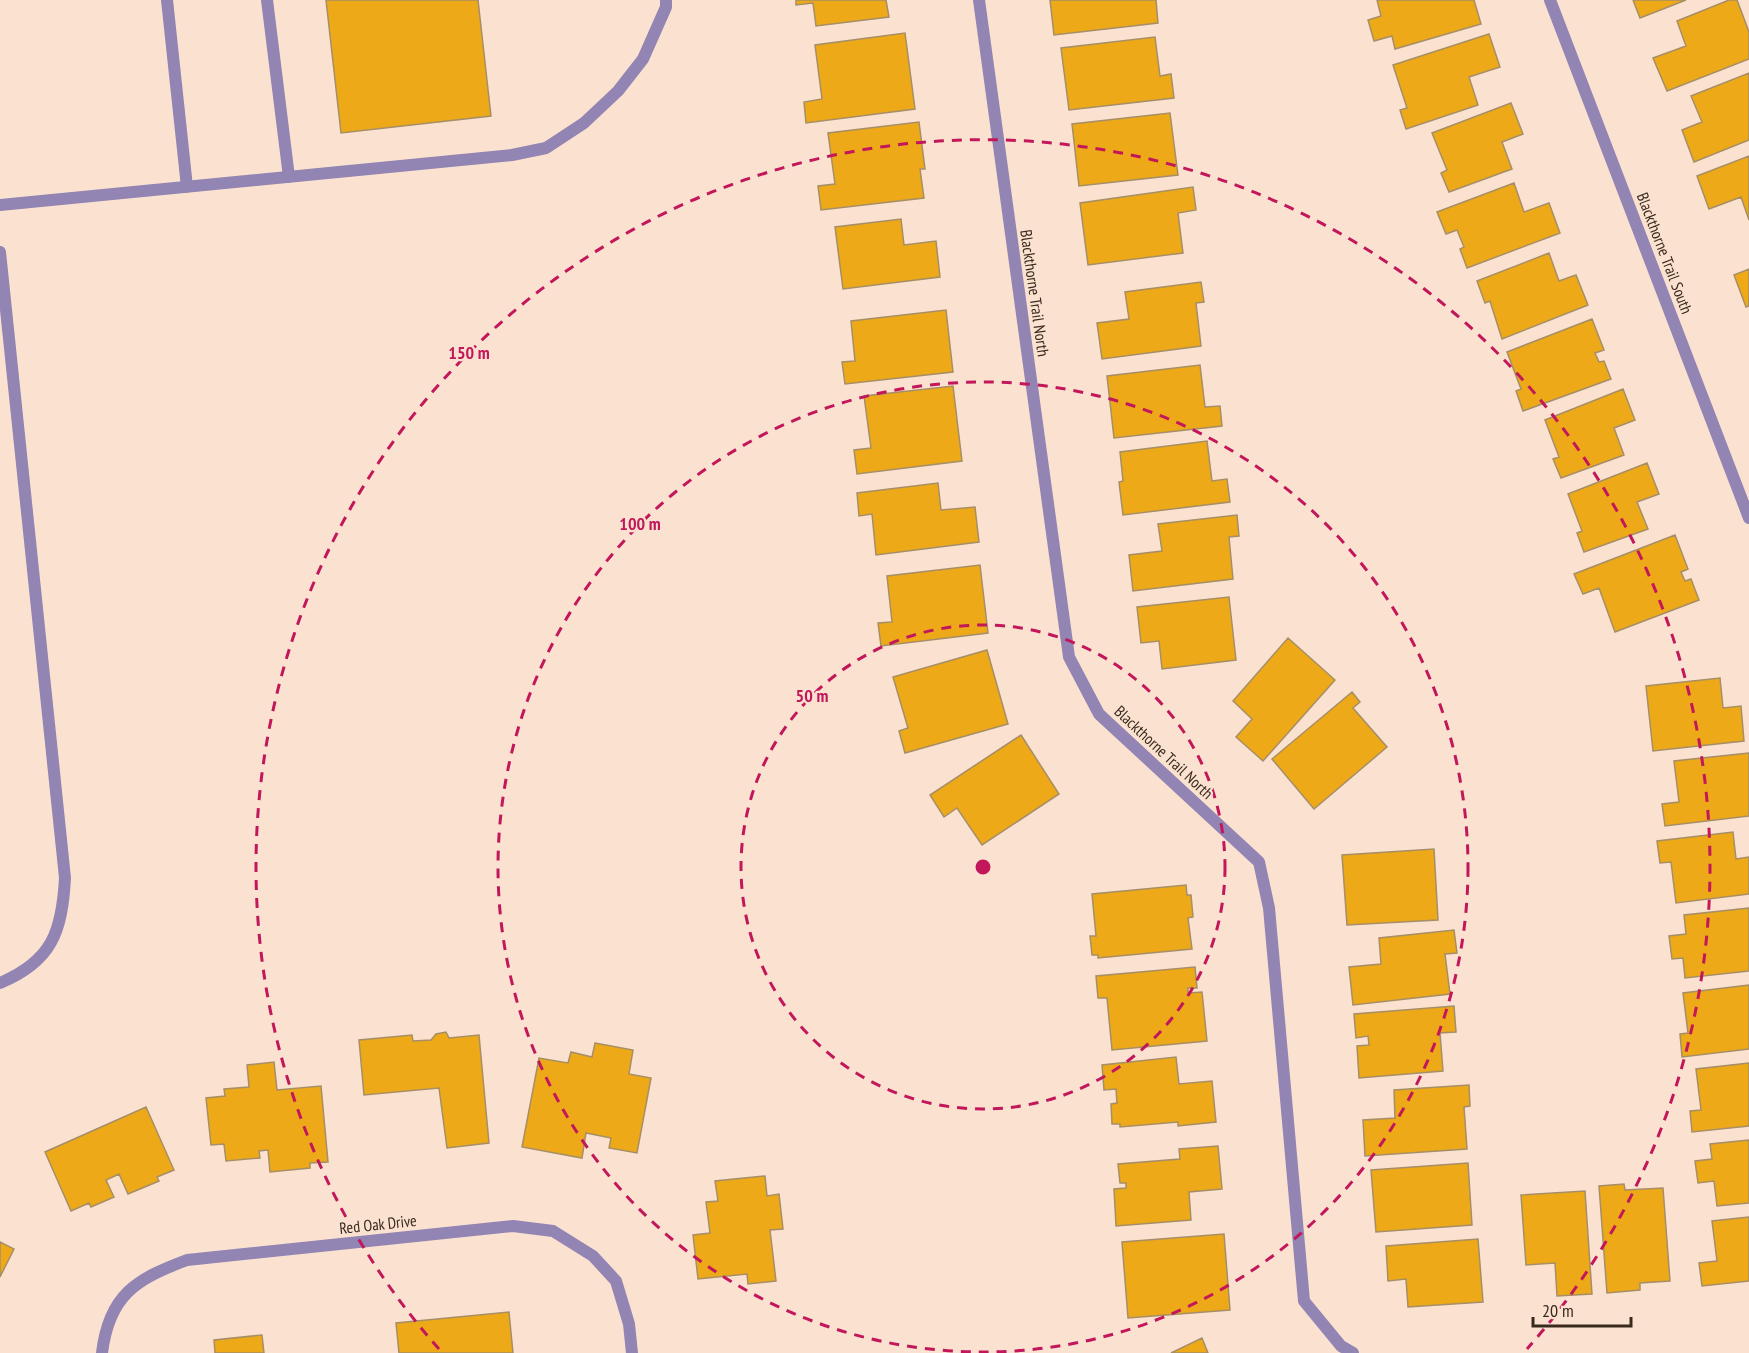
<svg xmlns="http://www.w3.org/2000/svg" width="1749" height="1353" font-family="'PT Sans Narrow',sans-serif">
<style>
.building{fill:#eda917;stroke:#a68e67;stroke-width:1.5}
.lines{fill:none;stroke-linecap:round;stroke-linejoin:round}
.service{stroke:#9284b3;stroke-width:12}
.minor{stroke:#9284b3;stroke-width:12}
.ring{fill:none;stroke:#c2185b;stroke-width:3;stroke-dasharray:10 8}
.labels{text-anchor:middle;stroke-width:4.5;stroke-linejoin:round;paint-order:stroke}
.street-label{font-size:16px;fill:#392a1e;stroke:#fbe2d0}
.centre{fill:#c2185b;stroke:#fbe2d0;stroke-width:3}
.ring-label{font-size:18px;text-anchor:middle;font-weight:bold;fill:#c2185b;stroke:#fbe2d0;stroke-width:4.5;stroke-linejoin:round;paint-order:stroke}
</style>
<rect width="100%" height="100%" fill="#fbe2d0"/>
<path class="building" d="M326,0H478L491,116L341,133Z
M796,0H886L889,17L816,26L813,3L796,5Z
M1050,0H1156L1158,23L1054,35Z
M1377,0H1474L1481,24L1395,49L1392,36L1374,41L1368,20L1381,16Z
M1633,0H1686L1640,18Z
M1729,0H1737L1749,32V59L1667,91L1653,58L1686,46L1677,21Z
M905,33L915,109L806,123L804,102L822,99L815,45Z
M1489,34L1500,67L1469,77L1478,105L1406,129L1400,110L1407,108L1393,65Z
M1155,37L1160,76L1171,74L1174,98L1069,110L1061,48Z
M1749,73V140L1694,162L1682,130L1702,122L1691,96Z
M1511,103L1523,134L1502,142L1512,169L1449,192L1441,173L1447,170L1432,133Z
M1170,113L1178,175L1079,186L1072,124Z
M919,122L925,169H920L924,198L821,210L818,186L835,184L828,133Z
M1749,156V220L1741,197L1709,209L1697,176Z
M1514,183L1524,212L1549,203L1560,233L1467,268L1460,249L1464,247L1457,230L1446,234L1437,212Z
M1193,187L1196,210L1178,213L1183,253L1088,265L1080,203Z
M901,219L904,245L936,241L940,277L843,289L835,227Z
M1549,253L1559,281L1576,275L1588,305L1502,339L1490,301L1485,303L1477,281Z
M1749,269V306L1746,307L1734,275Z
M1201,282L1204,302L1196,303L1201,346L1102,359L1097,323L1129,319L1125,292Z
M946,310L953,372L845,384L842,362L855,361L851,321Z
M1592,319L1604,350L1595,353L1599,362L1604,361L1611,379L1523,411L1516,391L1521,389L1507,352Z
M1200,365L1205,407L1220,406L1222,426L1114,438L1107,376Z
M953,386L962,461L857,474L854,450L871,448L864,396Z
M1623,389L1635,420L1614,428L1624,455L1561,478L1553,459L1559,457L1545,420Z
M1207,441L1212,481L1227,479L1230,502L1123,515L1119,482L1123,481L1120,452Z
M1647,463L1659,494L1637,502L1648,529L1584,552L1577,533L1582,531L1568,494Z
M938,483L941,510L975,507L979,542L876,555L872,514L859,516L857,493Z
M1237,515L1239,536L1229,537L1233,579L1133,591L1129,555L1162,551L1158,524Z
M1675,535L1688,569L1681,572L1685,581L1691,579L1699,600L1615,632L1599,588L1583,594L1574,574Z
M980,565L988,633L881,646L878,623L892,622L887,576Z
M1229,597L1236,660L1162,669L1159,641L1141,643L1137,607Z
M1288,638L1335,680L1263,761L1236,737L1252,719L1233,701Z
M987,650L1008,724L905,753L899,731L908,728L893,677Z
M1720,678L1723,708L1741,706L1744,741L1653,751L1646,686Z
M1352,692L1360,702L1353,708L1387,747L1314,809L1272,759Z
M1021,735L1059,794L982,845L957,808L944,817L930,795Z
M1749,753V816L1665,826L1662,804L1679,802L1674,761Z
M1733,832L1736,859L1749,857V894L1676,903L1671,862L1660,863L1657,841Z
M1434,849L1438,920L1347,925L1342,855Z
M1186,885L1187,895H1191L1193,917L1188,918L1192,949L1098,958V955H1092L1090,936H1096L1092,894Z
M1749,908V971L1685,978L1683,958L1672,959L1669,936L1686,934L1684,915Z
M1454,930L1457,953L1445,954L1450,994L1353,1005L1349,967L1381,964L1379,938Z
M1195,967L1197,988H1188V993L1202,992L1207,1041L1112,1050L1107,998H1098L1096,976Z
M1749,985V1049L1682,1057L1680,1034L1688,1033L1683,993Z
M1454,1006L1456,1032L1440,1033L1443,1071L1359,1078L1357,1046L1369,1045L1368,1036L1356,1038L1354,1014Z
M446,1032L449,1038L479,1035L489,1143L447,1148L439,1088L364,1095L359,1040L412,1035L413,1041L431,1040L436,1034Z
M595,1043L633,1050L629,1074L651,1078L637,1153L609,1148L611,1138L586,1133L582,1158L522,1147L539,1058L568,1063L571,1052L592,1057Z
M1176,1057L1179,1084L1212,1081L1216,1122L1178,1126V1122L1120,1127V1124H1112L1111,1104L1117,1103L1116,1089L1104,1090L1102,1065Z
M274,1062L277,1090L321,1086L328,1162L310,1163V1168L270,1172L268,1150L259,1151L260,1158L226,1161L224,1144L211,1145L206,1098L225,1096L224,1089L249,1087L247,1065Z
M1749,1063V1126L1692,1132L1690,1111L1701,1110L1696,1069Z
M1469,1085L1470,1106L1464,1107L1467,1149L1365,1156L1363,1120L1395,1118L1394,1090Z
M146,1107L174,1170L157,1177L159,1181L128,1194L119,1174L106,1180L114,1197L91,1207L89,1203L71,1211L45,1152Z
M1749,1140V1203L1717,1206L1714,1181L1698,1183L1695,1161L1712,1159L1710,1144Z
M1218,1146L1222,1189L1189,1192L1191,1220L1116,1226L1114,1189L1126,1188V1183H1120L1118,1164L1180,1159L1179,1149Z
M1468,1163L1472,1225L1376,1232L1371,1170Z
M765,1176L767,1196L779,1194L783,1229L770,1230L776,1281L748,1284L747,1274L698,1279L693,1235L710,1233L706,1202L718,1201L715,1181Z
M1624,1184L1625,1190L1663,1188L1670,1281L1640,1283V1290L1607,1293L1599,1186Z
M1585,1191L1592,1294L1557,1296L1555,1263L1526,1265L1521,1195Z
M1749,1217V1281L1702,1286L1699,1263L1717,1261L1712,1221Z
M1224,1234L1230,1310L1128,1318L1122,1242Z
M1478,1239L1483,1302L1408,1307L1406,1279L1388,1281L1386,1246Z
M0,1242L14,1249L0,1277Z
M509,1312L513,1353H399L396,1323Z
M262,1335L264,1353H215L214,1340Z
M1202,1338L1208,1353H1171Z"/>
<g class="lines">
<path class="service" d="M167,0L187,187
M267,0L289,177
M0,205L512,155L546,148L584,123L618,91L643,59L666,7V0
M0,252L65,878C62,932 52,961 0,983"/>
<path class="minor" d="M979,0L1069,657L1099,714L1259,862L1269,908L1304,1301L1341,1346L1353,1353
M1550,0L1749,518
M102,1353C109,1295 136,1279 187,1260L513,1226L553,1231L593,1256L616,1281L629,1324L632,1353"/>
</g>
<g class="ring">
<circle cx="983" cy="867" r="242"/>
<circle cx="983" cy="867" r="485"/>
<path d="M439 1349A727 727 0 1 1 1527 1349"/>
</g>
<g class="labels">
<g class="street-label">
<text transform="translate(1665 253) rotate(69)" y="6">Blackthorne Trail South</text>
<text transform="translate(1035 293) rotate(82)" y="6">Blackthorne Trail North</text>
<text transform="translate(1164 752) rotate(43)" y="6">Blackthorne Trail North</text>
<text transform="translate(378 1224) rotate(-6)" y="6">Red Oak Drive</text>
</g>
</g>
<circle cx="983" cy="867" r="9" class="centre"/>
<g class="ring-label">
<text x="469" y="359">150 m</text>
<text x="640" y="530">100 m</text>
<text x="812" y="702">50 m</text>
</g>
<path d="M1533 1317v9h98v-9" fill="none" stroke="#392a1e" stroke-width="3"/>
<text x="1542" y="1317" font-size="18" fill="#392a1e" stroke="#fbe2d0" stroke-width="4.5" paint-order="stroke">20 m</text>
</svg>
